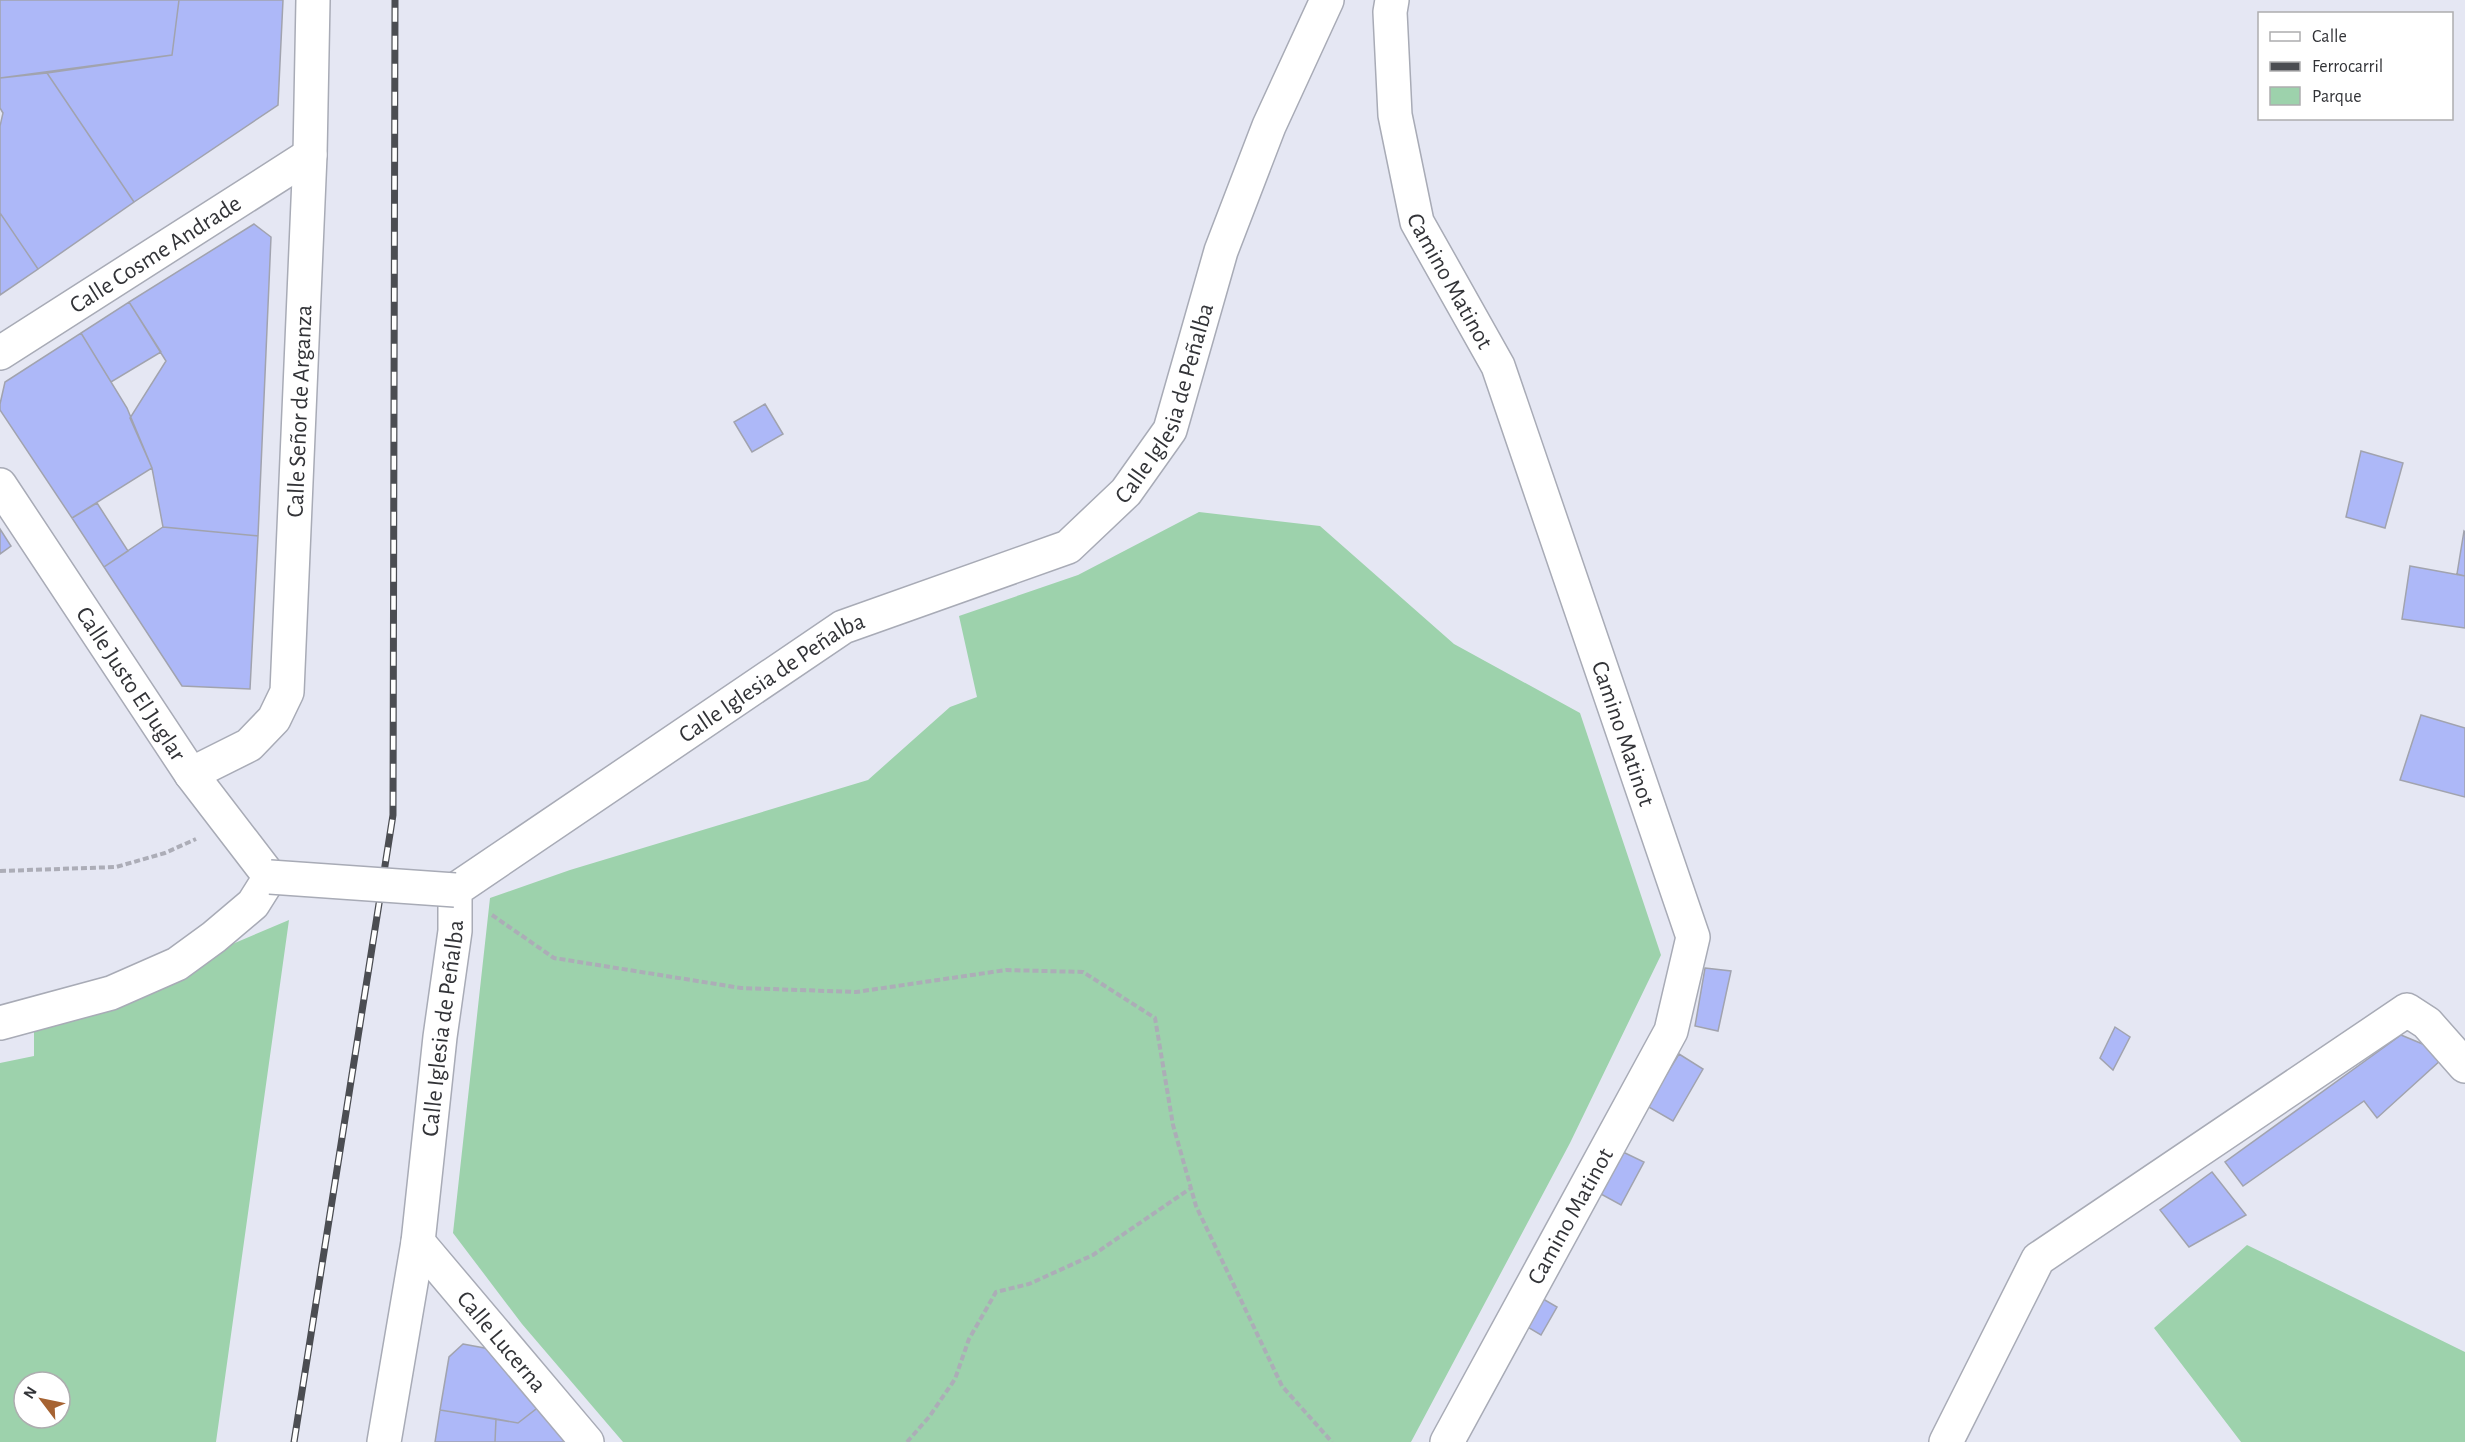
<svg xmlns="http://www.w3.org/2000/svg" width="2465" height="1442" font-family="'Alegreya Sans',sans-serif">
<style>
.green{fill:#9dd2ac;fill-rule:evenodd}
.building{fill:#adb8f8;stroke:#a1a3ae;stroke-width:1.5}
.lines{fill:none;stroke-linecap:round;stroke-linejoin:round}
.minor-casing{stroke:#a8abb6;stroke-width:36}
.path{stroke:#acadb7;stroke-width:4;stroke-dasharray:6 3;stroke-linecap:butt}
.minor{stroke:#fff;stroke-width:33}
.rail-casing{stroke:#4b4d52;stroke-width:7}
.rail{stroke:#fff;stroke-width:4.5;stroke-dasharray:14;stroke-linecap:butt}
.minor-bridge-casing{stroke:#a8abb6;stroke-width:36;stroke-linecap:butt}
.minor-bridge{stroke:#fff;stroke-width:33}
.labels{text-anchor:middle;stroke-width:6;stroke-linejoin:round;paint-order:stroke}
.street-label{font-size:24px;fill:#323337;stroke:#fff}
</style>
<rect width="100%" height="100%" fill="#e5e7f3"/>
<path class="green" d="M1199,512L1320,526L1454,644L1580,713L1661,955L1570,1143L1411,1442H623L522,1324L453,1233L490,898L570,870L868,780L950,707L977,697L959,616L1078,575Z
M289,920L216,1442H0V1063L34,1056V1032L160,988L223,948ZM24,1382H60V1418H24Z
M2247,1245L2465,1352V1442H2241L2154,1328Z"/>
<path class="building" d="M0,0H179L172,55L0,78Z
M179,0H283L278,105L134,202L47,73L172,55Z
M47,73L134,202L38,269L0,213V126L3,113L0,108V78Z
M0,213L38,269L0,295Z
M254,224L271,237L258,536L163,527L152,468L130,418L166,361L129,302Z
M129,302L161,352L111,382L81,333Z
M81,333L127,408L152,468L72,518L0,410V404L5,382Z
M765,404L783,434L752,452L734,422Z
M2361,451L2403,463L2385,528L2346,517Z
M97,503L128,551L104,567L72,518Z
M163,527L258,536L250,689L182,686L104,567Z
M0,529L11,546L0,554Z
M2464,531L2465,532V576L2457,574Z
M2410,566L2465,576V628L2402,619Z
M2421,715L2465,728V797L2400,780Z
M1705,968L1731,971L1718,1031L1695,1026Z
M2115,1027L2130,1037L2113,1070L2100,1058Z
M2401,1035L2425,1045L2442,1059L2377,1118L2364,1101L2243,1186L2225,1162Z
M1679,1054L1703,1069L1673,1121L1647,1106Z
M1623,1152L1644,1162L1621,1205L1599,1193Z
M2212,1172L2246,1215L2189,1247L2160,1210Z
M1538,1296L1557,1307L1541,1335L1521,1323Z
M463,1344L506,1352L545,1402L518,1423L440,1410L449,1357Z
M545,1402L576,1442H495L496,1419L518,1423Z
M440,1410L496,1419L495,1442H435Z"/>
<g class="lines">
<g class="minor-casing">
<g id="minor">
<path id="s1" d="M1392,0L1390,12L1395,115L1417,222L1498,366L1693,937L1671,1031L1447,1442"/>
<path id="s2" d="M0,353L310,155"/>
<path id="s3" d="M0,485L191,774L270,877L253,904L214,937L177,964L111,993L0,1023"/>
<path id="s4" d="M191,774L249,745L274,719L287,692L310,155L313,0"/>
<path id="s5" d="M418,1242L587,1442"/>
<path id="s6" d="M384,1442L418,1242L440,1037L455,931V890L843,627L1068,547L1126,492L1170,430L1221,251L1269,126L1327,0"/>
<path d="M1946,1442L2038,1259L2407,1010L2427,1023L2465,1066"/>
</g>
</g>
<path class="path" d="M0,871L116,867L165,853L196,839
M492,915L554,958L741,988L856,992L1006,970L1083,972L1155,1018L1173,1125L1196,1206L1282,1386L1332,1442
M907,1442L929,1417L955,1379L969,1339L996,1292L1029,1284L1093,1255L1191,1188"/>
<use href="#minor" class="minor"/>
<g class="rail-casing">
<path id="rail" d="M294,1442L393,815L395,0"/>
</g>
<use href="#rail" class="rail"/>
<g class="minor-bridge-casing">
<path id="minor-bridge" d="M270,877L455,890"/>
</g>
<use href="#minor-bridge" class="minor-bridge"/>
</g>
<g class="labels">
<g class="street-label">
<text dy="8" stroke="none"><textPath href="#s2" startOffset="184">Calle Cosme Andrade</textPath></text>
<text dy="8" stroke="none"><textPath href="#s1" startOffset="292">Camino Matinot</textPath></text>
<text dy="8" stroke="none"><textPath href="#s6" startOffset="1443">Calle Iglesia de Peñalba</textPath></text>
<text dy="8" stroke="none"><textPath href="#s4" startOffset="412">Calle Señor de Arganza</textPath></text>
<text dy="8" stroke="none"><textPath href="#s6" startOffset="939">Calle Iglesia de Peñalba</textPath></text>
<text dy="8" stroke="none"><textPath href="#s3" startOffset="238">Calle Justo El Juglar</textPath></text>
<text dy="8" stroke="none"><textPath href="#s1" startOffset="778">Camino Matinot</textPath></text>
<text dy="8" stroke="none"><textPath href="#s6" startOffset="418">Calle Iglesia de Peñalba</textPath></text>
<text transform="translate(1570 1216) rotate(-61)" y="8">Camino Matinot</text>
<text dy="8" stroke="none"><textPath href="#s5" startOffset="130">Calle Lucerna</textPath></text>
</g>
</g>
<rect x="2258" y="12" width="195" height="108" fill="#ffffff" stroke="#adadaf" stroke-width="1.5"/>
<rect x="2270" y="32" width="30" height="9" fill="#ffffff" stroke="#adadaf" stroke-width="1.5"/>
<text x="2312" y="42" font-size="18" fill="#323337">Calle</text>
<rect x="2270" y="62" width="30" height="9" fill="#4b4d52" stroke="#adadaf" stroke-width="1.5"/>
<text x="2312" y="72" font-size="18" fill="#323337">Ferrocarril</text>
<rect x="2270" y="87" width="30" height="18" fill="#9dd2ac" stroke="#adadaf" stroke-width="1.5"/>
<text x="2312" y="102" font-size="18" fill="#323337">Parque</text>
<g transform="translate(42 1400) rotate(302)"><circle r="28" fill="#ffffff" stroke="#adadaf" stroke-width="1.5"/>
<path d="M0-4.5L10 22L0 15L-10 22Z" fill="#a66332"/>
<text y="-9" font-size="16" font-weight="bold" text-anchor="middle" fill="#323337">N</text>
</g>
</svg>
